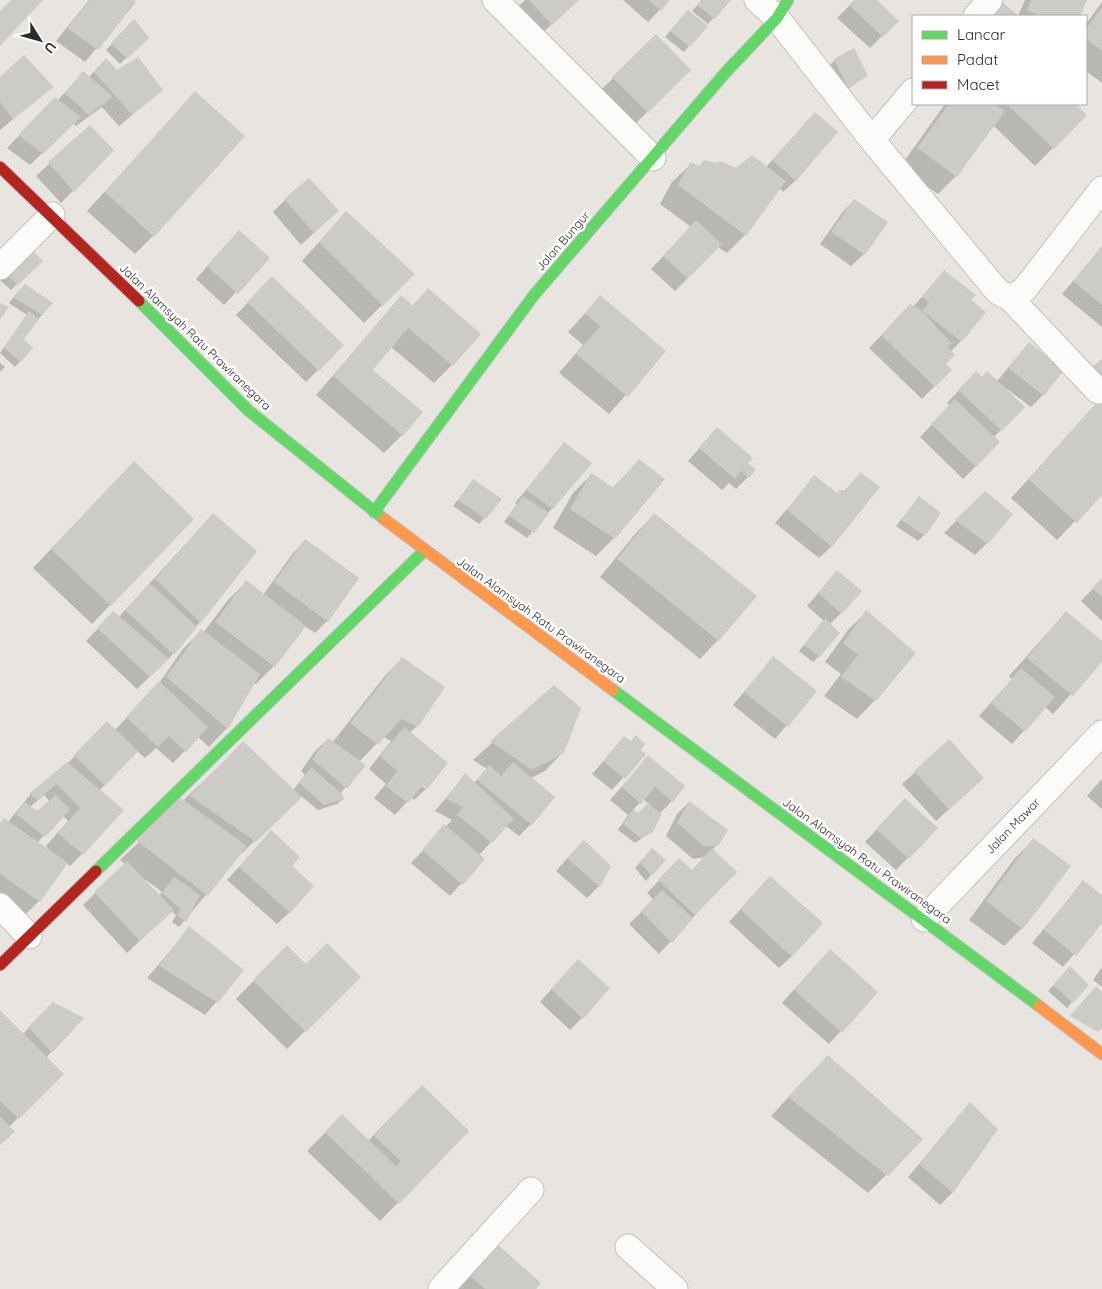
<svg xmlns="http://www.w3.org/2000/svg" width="1102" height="1289" font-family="Quicksand,sans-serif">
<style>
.shadow{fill:#0003;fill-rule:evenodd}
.building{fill:#cdcbc7}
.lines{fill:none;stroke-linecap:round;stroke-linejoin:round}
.street-casing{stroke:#c2c1c1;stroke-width:27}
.fast-casing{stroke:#c2c1c1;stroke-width:13}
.slow-casing{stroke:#c2c1c1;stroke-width:13}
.jam-casing{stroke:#c2c1c1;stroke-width:13}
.street{stroke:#fcfbfa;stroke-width:25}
.fast{stroke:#63d668;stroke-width:11}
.slow{stroke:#ff974d;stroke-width:11}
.jam{stroke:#b3261e;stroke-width:11}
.labels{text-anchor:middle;stroke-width:5;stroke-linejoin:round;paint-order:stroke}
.street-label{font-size:12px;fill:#2b2b2b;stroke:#fff}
</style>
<rect width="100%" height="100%" fill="#e8e5e0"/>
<path class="shadow" d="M89,0H132L135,2L85,62L56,41Z
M525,0H578L539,36L515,10Z
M623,0H669L648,22Z
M702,0H729L708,24L692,11Z
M855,0H875L897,21L870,48L837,18Z
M1025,0H1085L1078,16H1018Z
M1102,2V83L1086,71V24Z
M682,17L689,46L684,52L665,37Z
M134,21L147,38L120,64L106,50Z
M656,36L689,70L635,124L601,90Z
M106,59L117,71L162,90L119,126L102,107L76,126L73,123L30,165L7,148L55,99L57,101L84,72L89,77Z
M835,60L866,76L842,93L829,66Z
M0,79L52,87L0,130Z
M195,93L153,236L135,254L87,211Z
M945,104H1074L1086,115L1035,166L993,125L956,176L938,194L900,167Z
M815,113L796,180L783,192L779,188L745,235L727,253L718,247L675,291L651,269L691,227L660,204L672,182L691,164L699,167L736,170L766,167Z
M90,126L113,150L61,203L36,176Z
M285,200L337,211L301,245L273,212Z
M854,200L864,254L851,266L820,244L842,213Z
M346,212L413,274L364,323L302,261Z
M227,244L268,258L224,305L196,279Z
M1102,247V327L1062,294Z
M30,250L36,267L11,290L0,280Z
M944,271L970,301L961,341L950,352L944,364L950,370L922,399L869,348L898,318L913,307Z
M260,290L318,370L306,382L236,315Z
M428,290L452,365L434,383L391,347L371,370L402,435L384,453L316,395L401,297L412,306Z
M19,291L51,304L22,339L20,361L15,367L0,353L27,315L9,303Z
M600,297L665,351L609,414L559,373L583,345L568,332Z
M1029,343L1043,395L1031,407L1007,389L1006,390L1023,407L993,438L976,466L963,479L920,437L950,406L947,403L964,385L982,378L997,381Z
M1102,359V493L1057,540L1011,498L1098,404L1074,385Z
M0,363L5,367L0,372Z
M717,428L746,464L748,477L736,489L729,483L722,490L688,461Z
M565,444L590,463L527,538L504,522L517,504L515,503Z
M639,460L614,538L596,556L553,528L573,493L591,475L612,489Z
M861,474L832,546L819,558L775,523L815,477L836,494L843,492Z
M116,481L192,519L92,624L33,568Z
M468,487L500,500L479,524L453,506Z
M985,492L987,543L975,555L944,533Z
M914,504L924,535L918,541L896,526Z
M213,514L200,622L173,654L137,689L86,641L113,613L118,618Z
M654,515L718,640L700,659L600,577L636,533Z
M305,541L327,621L315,633L304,626L274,666L256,684L253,683L227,728L209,747L198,737L173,763L156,748L145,758L137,751L99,791L82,854L70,866L66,863L39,901L21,919L0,905V823L8,822L30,795L65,766L107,723L115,730L157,686L183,649L201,631L203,633L228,600L246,582L263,595L293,553ZM44,795L50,802L37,813L30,807ZM63,815L68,821L46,846L51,852L37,843Z
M837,571L841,613L830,624L819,656L813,662L799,651L824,621L807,606Z
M1102,579V621L1081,601Z
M866,612L875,700L857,719L824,696L841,674L825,662L848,630Z
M1066,612L1102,642V660L1053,714L1045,707L1012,744L979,716L1012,679L1009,676Z
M773,658L815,692L775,739L733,705Z
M402,659L417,726L409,733L427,787L417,782L426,789L414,800L411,797L395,815L374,798L386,784L369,769L391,741L383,737L359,762L365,765L339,795L343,799L337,804L318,810L301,796L236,859L179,927L172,922L176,915L171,911L127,953L83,905L125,864L120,860L225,761L293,790L305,775L301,771L315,751L328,739L332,743L384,677ZM146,880L162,892L159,896L145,881Z
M554,687L563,752L545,771L531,778V824L519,836L506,826L479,855L483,859L450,896L411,863L452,820L435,811L465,775L474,783L487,769L473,760Z
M624,738L644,754L612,790L592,774Z
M648,757L672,801L660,813L652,831L635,843L618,830L628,815L610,800ZM643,799L653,808L638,815L633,810Z
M915,772L970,790L936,821L902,784Z
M1102,779V809L1087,796Z
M689,802L718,844L712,850L735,872L659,954L629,924L654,900L647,893L679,860L692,871L705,857L693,859L666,836L677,814Z
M893,812L936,828L896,870L865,842Z
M271,832L290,866V912L277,924L227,880Z
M1034,840L1022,928L1004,946L969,920L1015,858Z
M652,849L651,875L646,881L635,868Z
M571,854L599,886L587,898L556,871Z
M1083,882L1102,897V921L1063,967L1032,943Z
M758,890L792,956L779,968L729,922Z
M190,928L243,970L205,1015L147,978Z
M287,947L305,966L359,977L287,1049L236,999Z
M818,963L876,992L829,1044L782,1003Z
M1102,967V987L1093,980Z
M566,973L582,1018L570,1030L540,1002Z
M1064,974L1072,1002L1067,1008L1048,991Z
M53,1003L51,1052L46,1058L62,1074L9,1127L0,1145V1012L23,1034Z
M809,1075L921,1140L868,1193L771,1116Z
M970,1103L996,1130L952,1193L940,1205L908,1177Z
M403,1105L468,1131L380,1221L307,1151L342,1116L368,1141Z
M484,1257L534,1289H459L456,1287Z"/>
<path class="building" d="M11,0H43L0,46V11Z
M90,0H134L136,2L98,50L67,28Z
M529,0H579L552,25Z
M649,0H670L661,11Z
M701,0H731L715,19L697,5Z
M854,0H877L899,21L883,37L849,5Z
M1031,0H1087L1080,16H1040L1027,10Z
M1001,1L1019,16H989Z
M1102,7V51L1086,39V29Z
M688,10L708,26L690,47L670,31Z
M134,19L149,38L127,59L111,43Z
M656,34L691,70L648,113L612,77Z
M854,48L868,76L848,88L834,59Z
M24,55L54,87L13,119L0,102V77Z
M138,57L163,90L132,115L94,72L106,58L117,70Z
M83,71L113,97L89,115L65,93Z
M195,91L245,136L154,237L105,192Z
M55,97L81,117L43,154L18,135Z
M949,104H994L1005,111L957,177L917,148Z
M1007,104H1076L1087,115L1054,149Z
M815,112L838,132L796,181L772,160Z
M90,125L114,150L74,192L48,162Z
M752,155L786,181L746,236L678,185L690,162L699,166L704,160L716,163L720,161L736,168Z
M309,178L339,211L314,233L284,199Z
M854,199L888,222L865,255L831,232Z
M346,211L415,274L383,306L319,242Z
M696,220L722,244L688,279L663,256Z
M239,230L270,258L238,294L207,266Z
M1102,246V305L1073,281Z
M30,248L43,261L18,285L5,274Z
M944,270L976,295L971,300L986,312L962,342L922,311L929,302L922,297Z
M272,276L344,345L319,371L247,302Z
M25,284L53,303L42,315L13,297Z
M428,288L481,334L453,366L408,328L373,370L423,412L403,436L333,376L401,295L413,306Z
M600,295L666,351L628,397L576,354L600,326L585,313Z
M0,303L9,307L0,320Z
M910,304L922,311L952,344L947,346L955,355L946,364L952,370L935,387L881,335Z
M29,311L39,319L24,339L33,348L21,362L4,348Z
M1029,342L1064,370L1044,396L1008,368Z
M1102,359V385L1086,372Z
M976,371L982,377L987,371L1025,407L1002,431L958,390Z
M955,399L1000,442L976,467L931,424Z
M1099,400L1102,403V495L1077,523L1028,479Z
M717,427L753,458L748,463L756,470L749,478L741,471L735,479L699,448Z
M564,442L592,463L553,509L526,490Z
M639,459L665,479L615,539L570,509L591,473L614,488Z
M134,461L194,519L111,606L51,549Z
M860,472L880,487L832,547L787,510L814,475L837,493L840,489L845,492Z
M473,479L502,499L486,519L458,500Z
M985,491L1013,514L988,544L955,520Z
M523,496L549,513L534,533L509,516Z
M919,496L941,513L925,536L901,520Z
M213,513L257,551L201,623L155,579Z
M654,513L757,596L719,641L617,559Z
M305,539L359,578L328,622L274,582Z
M837,570L862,591L842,614L818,593Z
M1102,578V597L1092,588Z
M246,580L306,626L275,667L215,622Z
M150,583L197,627L174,655L125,610Z
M866,610L916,653L876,701L841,677L858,655L843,643Z
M113,611L169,659L150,677L97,628Z
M1066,611L1102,641V662L1073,696L1027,658Z
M825,618L840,633L820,657L804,645Z
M201,629L260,674L228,729L166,677Z
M773,656L817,691L788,727L744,692Z
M402,657L445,687L418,727L401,719L378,745L350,723Z
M1021,668L1055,697L1025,732L991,703Z
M159,681L208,727L186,752L169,736L158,747L126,717Z
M554,685L581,708L564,753L532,770L490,741Z
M107,721L138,751L105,786L74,755Z
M404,727L448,763L427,789L423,785L408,803L386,786L397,771L380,756Z
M636,735L645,744L641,750L646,754L625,779L603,761L624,736L631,741Z
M328,738L366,765L347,789L312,759Z
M949,739L984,778L949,810L914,771Z
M243,741L302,797L256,842L190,796Z
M648,755L685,786L673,802L655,787L641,804L622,787Z
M67,762L124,810L83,855L58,833L80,808L57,784L37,800L29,794Z
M513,762L555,797L532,825L477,780L489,765L501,776Z
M311,767L342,794L344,799L324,805L299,783Z
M465,773L514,819L492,843L457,815L463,807L446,799Z
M56,795L70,810L45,837L16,814L25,802L37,811Z
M179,797L247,846L208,896L137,841Z
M905,798L938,828L909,859L876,829Z
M689,801L728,830L719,845L705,847L677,823Z
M647,804L662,813L653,832L641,838L623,824L633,809L638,813Z
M4,818L68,863L40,902L0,874V823Z
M444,824L485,859L463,885L422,850Z
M271,830L300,857L292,866L314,886L290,913L239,867Z
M1033,838L1071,866L1023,929L986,901Z
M584,840L611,866L600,887L567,858Z
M652,848L666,860L652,876L640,862Z
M712,848L737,872L695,915L658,880L679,858L692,870Z
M127,861L174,910L140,941L94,892Z
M770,876L823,923L792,957L740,909Z
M174,877L200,895L186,922L177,915L181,909L162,893Z
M1083,880L1102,895V923L1076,956L1044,930Z
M662,890L693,918L672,943L641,911Z
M189,926L244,970L218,1003L159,966Z
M327,943L361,977L306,1032L253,980L287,945L306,964Z
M830,949L878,992L842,1033L794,990Z
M578,959L610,988L583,1019L551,989Z
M1070,966L1089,985L1073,1003L1053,985Z
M1096,986L1102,992V1028L1098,1032L1070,1016Z
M53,1002L84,1018L52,1053L28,1027Z
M0,1010L64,1074L19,1119L0,1101Z
M828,1055L923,1139L888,1176L788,1097Z
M422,1085L469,1131L399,1204L325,1132L342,1114L396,1166L401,1161L373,1135Z
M970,1102L998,1129L953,1193L919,1164Z
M0,1116L15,1132L0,1145Z
M496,1243L541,1283L536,1289H485L468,1274Z"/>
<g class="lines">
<g class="street-casing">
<path id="street" d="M495,0L653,158
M757,0L777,18L872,140L998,292L1010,298L1024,290L1102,189
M976,16L990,0
M872,140L913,91
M0,267L52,215
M1010,298L1098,391
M0,906L29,936
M924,919L1102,733
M628,1247L675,1289
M441,1289L531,1190"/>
</g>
<g class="fast-casing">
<path id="fast" d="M139,301L249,411L384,519
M374,512L534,295L726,72L777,18L788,0
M613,690L1039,1006
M96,871L424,551"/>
</g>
<g class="slow-casing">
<path id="slow" d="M384,519L613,690
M1039,1006L1102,1054"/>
</g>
<g class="jam-casing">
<path id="jam" d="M0,167L139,301
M0,965L96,871"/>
</g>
<use href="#street" class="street"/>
<use href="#fast" class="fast"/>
<use href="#slow" class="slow"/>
<use href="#jam" class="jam"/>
</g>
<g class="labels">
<g class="street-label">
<text transform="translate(563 241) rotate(-49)" y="4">Jalan Bungur</text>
<text transform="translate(195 337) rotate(44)" y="4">Jalan Alamsyah Ratu Prawiranegara</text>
<text transform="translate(541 620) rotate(36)" y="4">Jalan Alamsyah Ratu Prawiranegara</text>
<text transform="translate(1013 826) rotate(-46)" y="4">Jalan Mawar</text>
<text transform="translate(867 861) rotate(36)" y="4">Jalan Alamsyah Ratu Prawiranegara</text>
</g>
</g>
<rect x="912" y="15" width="175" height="90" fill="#ffffff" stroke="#aaaaaa"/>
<rect x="922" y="31" width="25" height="8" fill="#63d668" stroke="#aaaaaa"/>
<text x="957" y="40" font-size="15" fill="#2b2b2b">Lancar</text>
<rect x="922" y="56" width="25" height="8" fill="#ff974d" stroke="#aaaaaa"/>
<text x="957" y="65" font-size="15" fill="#2b2b2b">Padat</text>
<rect x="922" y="81" width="25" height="8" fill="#b3261e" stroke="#aaaaaa"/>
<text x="957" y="90" font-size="15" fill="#2b2b2b">Macet</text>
<g transform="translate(40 40) rotate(127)" stroke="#ffffff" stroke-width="4" paint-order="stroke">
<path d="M0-4L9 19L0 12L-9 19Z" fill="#2b2b2b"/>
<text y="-8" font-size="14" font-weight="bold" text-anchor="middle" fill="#2b2b2b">U</text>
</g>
</svg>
